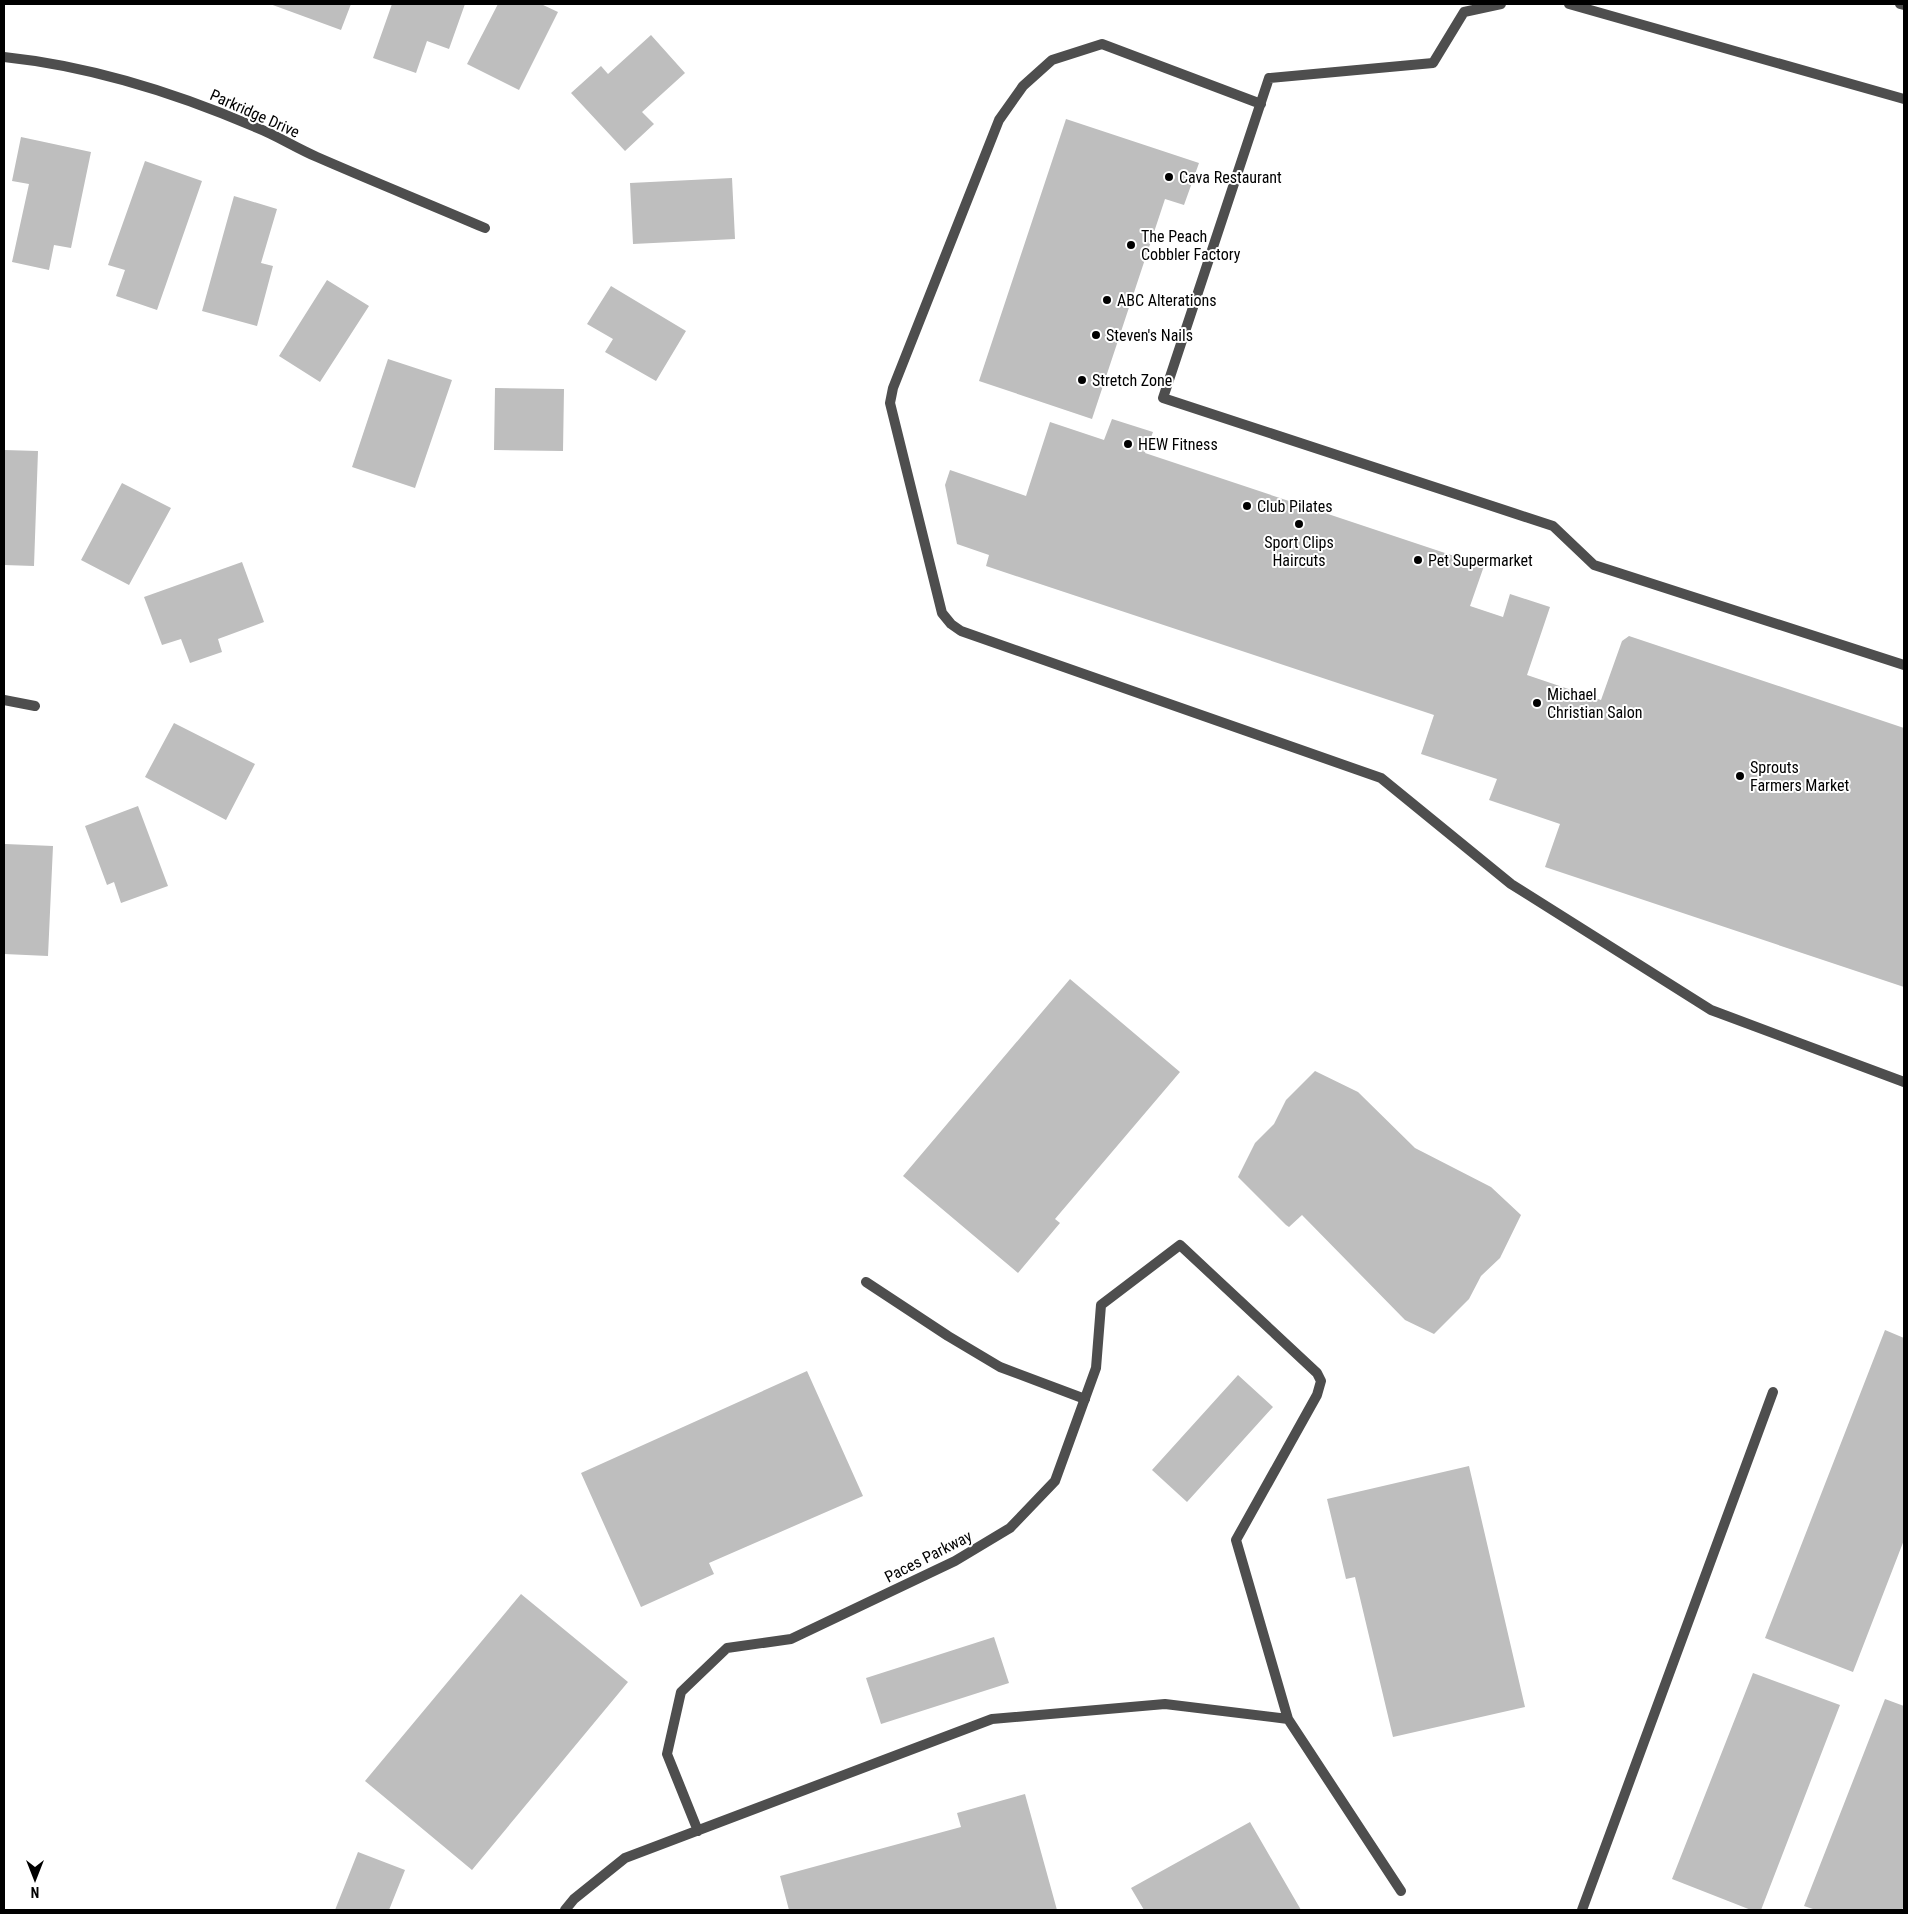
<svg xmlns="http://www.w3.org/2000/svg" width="1908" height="1914" font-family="'Roboto Condensed',sans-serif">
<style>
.building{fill:#bebebe}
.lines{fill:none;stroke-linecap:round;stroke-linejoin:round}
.service{stroke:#4e4e4e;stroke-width:10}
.minor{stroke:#4e4e4e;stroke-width:10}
.poi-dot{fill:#000;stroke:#fff;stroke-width:2}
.labels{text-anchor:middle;stroke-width:4;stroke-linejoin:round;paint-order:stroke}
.street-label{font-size:16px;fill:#000;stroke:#fff}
.poi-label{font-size:16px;fill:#000;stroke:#fff;text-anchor:start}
</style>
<rect width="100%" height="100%" fill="#fff"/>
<path class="building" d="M270,4H351L341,30Z
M392,4H465L449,49L427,41L416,73L373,58Z
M498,4H541L558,12L519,90L467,64Z
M651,35L685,73L642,112L654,124L625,151L571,93L601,66L608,74Z
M1066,119L1199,163L1184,205L1165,199L1092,419L979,381Z
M21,137L91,152L71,248L54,245L49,270L12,262L29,184L12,181Z
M145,161L202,181L157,310L116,296L125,270L108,265Z
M732,178L735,239L633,244L630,183Z
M234,196L277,209L261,263L273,266L257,326L202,311Z
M327,280L369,306L320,382L279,356Z
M611,286L686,331L656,381L605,352L613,339L587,324Z
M388,359L452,380L415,488L352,467Z
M495,388L564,389L563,451L494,450Z
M1112,419L1153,432L1145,453L1484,566L1470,606L1503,617L1510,594L1550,607L1527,675L1601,700L1622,641L1629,636L1904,728V987L1545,867L1560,824L1489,800L1497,779L1421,754L1434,715L986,566L989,555L957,544L945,485L950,470L1026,496L1050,422L1104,440Z
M4,450L38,451L34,566L4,565Z
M122,483L171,508L129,585L81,560Z
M242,562L264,622L218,639L222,652L190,663L181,639L162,645L144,597Z
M174,723L255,764L226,820L145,777Z
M138,806L168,886L121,903L114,882L107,885L85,826Z
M5,844L53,846L48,956L4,954Z
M1070,979L1180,1072L1055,1219L1060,1223L1018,1273L903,1176Z
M1315,1071L1358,1092L1415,1148L1491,1187L1521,1215L1500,1258L1481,1276L1469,1299L1434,1334L1405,1320L1302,1215L1289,1227L1286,1225L1238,1177L1255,1143L1274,1124L1286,1100Z
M1885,1330L1904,1338V1540L1853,1672L1765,1638Z
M807,1371L863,1496L709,1563L714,1574L641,1607L581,1473Z
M1238,1375L1273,1407L1187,1502L1152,1470Z
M1469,1466L1525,1707L1393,1737L1355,1577L1346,1579L1327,1499Z
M521,1594L628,1682L472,1870L365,1781Z
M994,1637L1009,1683L881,1724L866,1678Z
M1753,1673L1840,1705L1761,1910H1751L1672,1879Z
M1885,1699L1904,1706V1905L1902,1910H1816L1804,1906Z
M1025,1794L1057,1910H789L780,1876L961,1827L957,1813Z
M1250,1822L1301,1910H1144L1131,1888Z
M358,1852L405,1870L389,1910H335Z"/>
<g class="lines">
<path class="service" d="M1501,4L1464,12L1433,63L1269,78L1163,398L1553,526L1594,565L1904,665
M1569,4L1904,99
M1900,4L1904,5
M1261,104L1102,44L1052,60L1023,86L999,120L893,388L890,403L942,613L951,624L961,631L1381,778L1511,884L1711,1010L1904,1082
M866,1282L948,1336L1000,1367L1085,1399"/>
<path class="minor" d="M4,57C90,66 176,93 255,127C276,135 296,148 317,157C372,181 429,204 485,228
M4,700L35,706
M698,1831L667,1754L681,1692L727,1648L791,1639L955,1561L1010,1528L1055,1481L1096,1368L1101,1305L1180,1245L1317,1373L1321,1381L1317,1395L1236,1540L1288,1719L1401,1891
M565,1910L574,1899L625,1858L992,1719L1165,1704L1288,1719
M1582,1910L1773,1392"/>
</g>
<g class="poi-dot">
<circle cx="1169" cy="177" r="5"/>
<circle cx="1131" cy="245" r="5"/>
<circle cx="1107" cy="300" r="5"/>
<circle cx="1096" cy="335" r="5"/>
<circle cx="1082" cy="380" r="5"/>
<circle cx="1128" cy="444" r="5"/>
<circle cx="1247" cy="506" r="5"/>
<circle cx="1299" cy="524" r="5"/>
<circle cx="1418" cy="560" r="5"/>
<circle cx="1537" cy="703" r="5"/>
<circle cx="1740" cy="776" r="5"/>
</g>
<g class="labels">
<g class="street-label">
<text transform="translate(255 113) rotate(24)" y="6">Parkridge Drive</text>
<text transform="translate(928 1556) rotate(-27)" y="6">Paces Parkway</text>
</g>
<g class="poi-label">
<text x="1179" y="183">Cava Restaurant</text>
<text x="1141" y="242">The Peach<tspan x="1141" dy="18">Cobbler Factory</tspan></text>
<text x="1117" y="306">ABC Alterations</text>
<text x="1106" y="341">Steven's Nails</text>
<text x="1092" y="386">Stretch Zone</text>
<text x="1138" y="450">HEW Fitness</text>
<text x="1257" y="512">Club Pilates</text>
<text x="1299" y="548" text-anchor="middle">Sport Clips<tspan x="1299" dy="18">Haircuts</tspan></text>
<text x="1428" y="566">Pet Supermarket</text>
<text x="1547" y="700">Michael<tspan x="1547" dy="18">Christian Salon</tspan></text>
<text x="1750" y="773">Sprouts<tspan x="1750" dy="18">Farmers Market</tspan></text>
</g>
</g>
<rect width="1908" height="1914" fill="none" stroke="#000000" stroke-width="10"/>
<g transform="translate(35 1879) rotate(180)" stroke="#ffffff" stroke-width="4" paint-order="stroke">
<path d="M0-4L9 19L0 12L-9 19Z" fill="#000000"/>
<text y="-8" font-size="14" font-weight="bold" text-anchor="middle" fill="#000000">N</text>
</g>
</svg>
